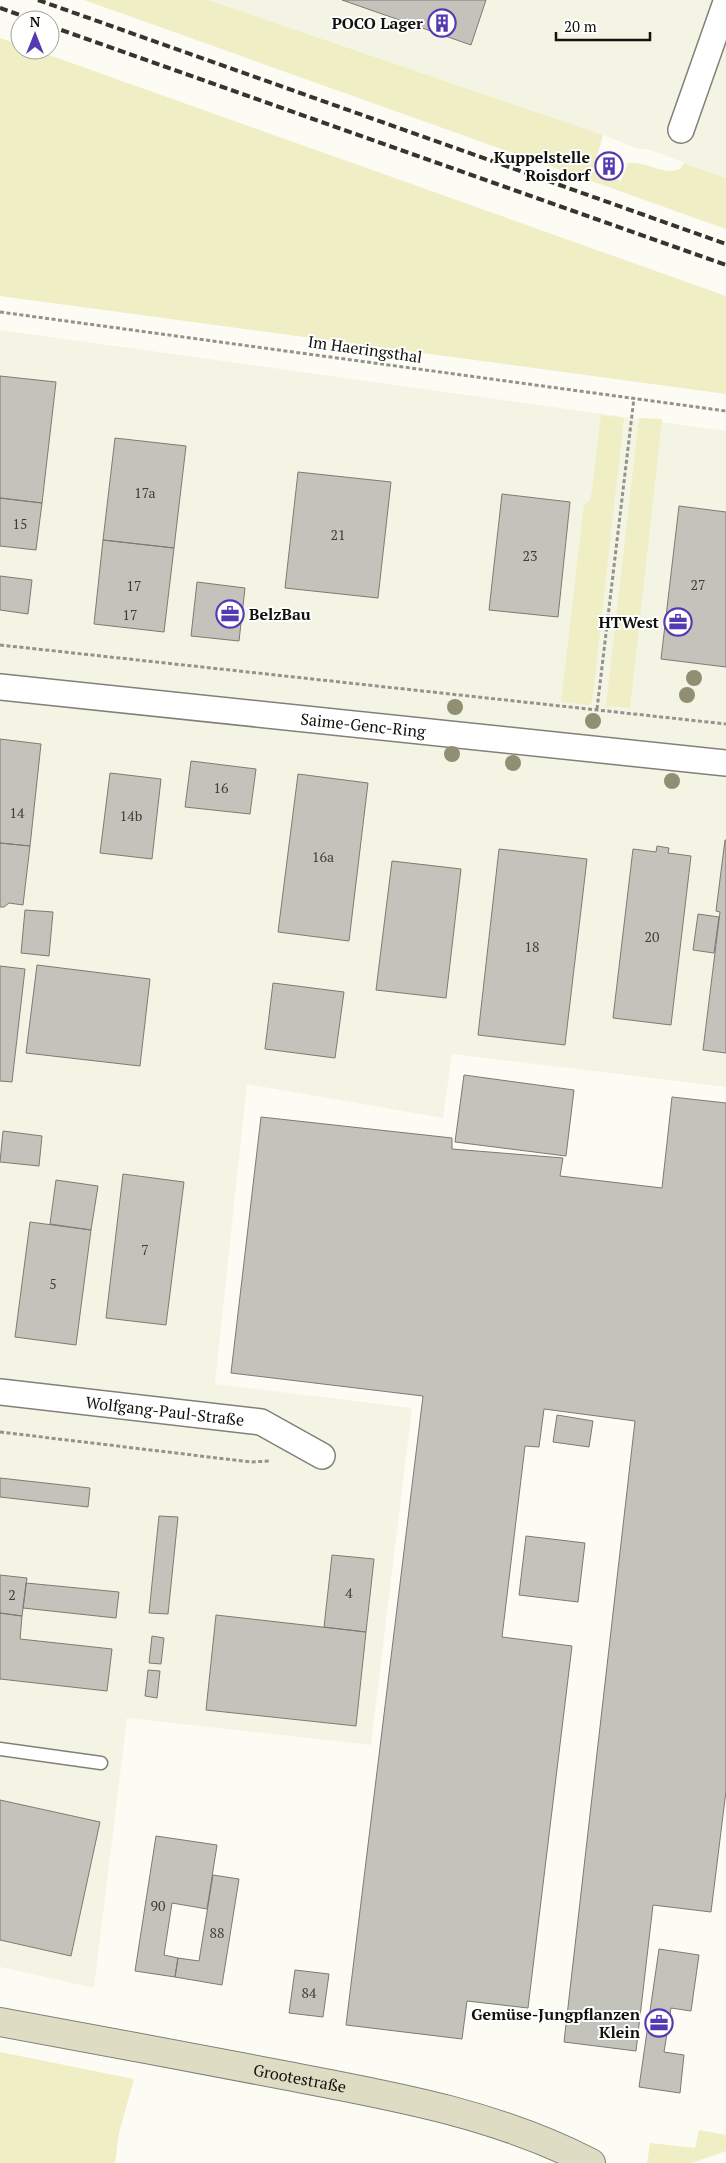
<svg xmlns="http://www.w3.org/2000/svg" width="726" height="2163" font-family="'PT Serif',serif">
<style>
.built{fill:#f4f4e4}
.green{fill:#efeec4}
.building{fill:#c3c3bb;stroke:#7b7b73}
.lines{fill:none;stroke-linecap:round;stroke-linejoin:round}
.service-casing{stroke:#808079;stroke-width:15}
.minor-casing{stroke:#808079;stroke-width:28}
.secondary-casing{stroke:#808079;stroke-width:30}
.path{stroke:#93938d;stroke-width:3;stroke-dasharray:4 2.5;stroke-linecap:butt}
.service{stroke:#fff;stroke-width:12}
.minor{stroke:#fff;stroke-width:25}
.secondary{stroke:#deddc4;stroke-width:28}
.rail{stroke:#343430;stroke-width:4;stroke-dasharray:8 4;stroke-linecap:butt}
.tree{fill:#918f73}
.labels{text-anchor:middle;stroke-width:4;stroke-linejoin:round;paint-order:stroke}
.number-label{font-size:14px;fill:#3e3e39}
.poi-label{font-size:16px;font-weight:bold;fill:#11110e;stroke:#fffffe;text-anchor:end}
.street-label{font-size:16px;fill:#11110e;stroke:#fffffe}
</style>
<rect width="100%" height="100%" fill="#fcfcf4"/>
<path class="built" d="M208,0H726V178L647,149H638L603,135Z
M0,330L726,431V1087L452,1054L443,1118L247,1084L215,1384L412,1408L371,1745L127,1718L94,1988L0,1967Z"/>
<path class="green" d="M84,0H208L603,135L593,171L621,181L628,163C648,161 661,176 680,169L684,163L726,178V229Z
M0,38L20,45V50H35L726,296V394L0,296Z
M601,415L624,418L592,702L588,705L561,702L584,505L590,500L592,491Z
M639,418L662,419L630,708L606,706Z
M0,2052L134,2079L119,2133L115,2163H0Z
M699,2130L726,2135V2151L692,2163H647L650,2143L695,2148Z"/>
<path class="building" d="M342,0H486L471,45Z
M603,156L621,162L615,177L598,171Z
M0,376L56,382L42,503L0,498Z
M115,438L186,446L174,548L103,540Z
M298,472L391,482L378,598L285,588Z
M502,494L570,502L558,617L489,610Z
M0,498L42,503L36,550L0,546Z
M679,506L726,512V667L661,659Z
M103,540L174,548L164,632L94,624Z
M0,576L32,580L28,614L0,610Z
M197,582L245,588L239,641L191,636Z
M0,739L41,744L30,846L0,843Z
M191,761L256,769L250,814L185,807Z
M110,773L161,779L152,859L100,853Z
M298,774L368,783L349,941L278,932Z
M725,840H726V1053L703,1050L720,912L716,911Z
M0,843L30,846L23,905L9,903L4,907H0Z
M657,846L669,848L668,853L691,856L671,1025L613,1018L633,849L656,852Z
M499,849L587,859L565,1045L478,1035Z
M392,861L461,869L446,998L376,990Z
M25,910L53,912L49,956L21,953Z
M698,914L719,917L714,953L693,950Z
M37,965L150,979L140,1066L26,1053Z
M0,966L25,969L12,1082L0,1081Z
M273,983L344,992L335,1058L265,1049Z
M464,1075L574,1090L566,1156L455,1142Z
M672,1097L726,1103V1791L711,1912L653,1905L636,2051L564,2042L635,1421L544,1409L539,1447L525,1446L502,1637L572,1646L528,2008L467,2001L462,2039L346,2025L423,1396L231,1373L261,1117L452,1138V1149L563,1158L560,1176L662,1188Z
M3,1131L42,1136L39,1166L0,1162Z
M123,1174L184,1182L166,1325L106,1318Z
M56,1180L98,1186L91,1230L50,1224Z
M30,1222L91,1230L76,1345L15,1337Z
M557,1415L593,1421L589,1447L553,1442Z
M0,1478L90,1488L88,1507L0,1497Z
M159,1516L178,1517L168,1614L149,1613Z
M526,1536L585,1543L578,1602L519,1595Z
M332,1555L374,1559L366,1632L324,1627Z
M0,1575L27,1578L22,1616L0,1613Z
M26,1583L119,1592L116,1618L23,1608Z
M0,1613L22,1616L20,1639L112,1649L107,1691L0,1679Z
M216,1615L366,1632L356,1726L206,1710Z
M152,1636L164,1638L161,1664L149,1663Z
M148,1670L160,1671L157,1698L145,1696Z
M0,1800L100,1822L71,1956L0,1940Z
M156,1836L217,1845L207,1909L172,1903L164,1955L178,1958L175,1977L135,1971Z
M213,1875L239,1879L222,1985L175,1977L178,1958L199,1961Z
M659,1949L699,1955L691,2011L671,2008L664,2052L684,2055L680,2093L639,2087Z
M295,1970L329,1974L323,2017L289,2013Z"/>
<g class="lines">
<g class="service-casing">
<path id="service" d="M0,1749L101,1763"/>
</g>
<g class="minor-casing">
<g id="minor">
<path d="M681,130L726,2"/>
<path id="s1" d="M0,687L726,763"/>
<path id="s2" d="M0,1392L261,1422L322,1456"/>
</g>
</g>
<g class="secondary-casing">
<g id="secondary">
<path id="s3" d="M0,2022C94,2039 189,2057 283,2075C388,2095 495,2113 591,2163"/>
</g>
</g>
<path class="path" d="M0,312L726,411
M0,645L726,724
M597,709L634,398
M0,1432L251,1462L269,1461"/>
<use href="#service" class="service"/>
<use href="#minor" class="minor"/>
<use href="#secondary" class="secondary"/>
<path class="rail" d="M38,0L726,244
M0,8L34,20
M50,26L726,265"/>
</g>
<g class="tree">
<circle cx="694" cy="678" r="8"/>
<circle cx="687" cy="695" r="8"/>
<circle cx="455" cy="707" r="8"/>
<circle cx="593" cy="721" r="8"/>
<circle cx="452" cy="754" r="8"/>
<circle cx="513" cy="763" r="8"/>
<circle cx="672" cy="781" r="8"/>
</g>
<defs>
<g id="building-ring" transform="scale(1.4375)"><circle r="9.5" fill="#fffffe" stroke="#533ab2" stroke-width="1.5"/><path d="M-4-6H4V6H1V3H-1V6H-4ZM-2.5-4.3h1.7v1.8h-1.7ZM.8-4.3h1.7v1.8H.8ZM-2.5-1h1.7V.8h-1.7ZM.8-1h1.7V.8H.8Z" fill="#533ab2"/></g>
<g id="office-ring" transform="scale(1.4375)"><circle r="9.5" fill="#fffffe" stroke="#533ab2" stroke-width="1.5"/><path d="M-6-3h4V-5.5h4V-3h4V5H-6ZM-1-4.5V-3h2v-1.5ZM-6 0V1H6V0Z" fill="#533ab2"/></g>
</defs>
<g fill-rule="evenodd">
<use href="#building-ring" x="442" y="23"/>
<use href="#building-ring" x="609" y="166"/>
<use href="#office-ring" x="230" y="614"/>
<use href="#office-ring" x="678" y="622"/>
<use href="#office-ring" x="659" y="2023"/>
</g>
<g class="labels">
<g class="number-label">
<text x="145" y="498">17a</text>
<text x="20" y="529">15</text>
<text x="338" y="540">21</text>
<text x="530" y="561">23</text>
<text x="698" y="590">27</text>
<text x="134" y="591">17</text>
<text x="130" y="620">17</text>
<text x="221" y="793">16</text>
<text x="17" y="818">14</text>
<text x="131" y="821">14b</text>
<text x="323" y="862">16a</text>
<text x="652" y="942">20</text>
<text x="532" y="952">18</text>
<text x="145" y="1255">7</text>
<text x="53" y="1289">5</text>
<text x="349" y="1598">4</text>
<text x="12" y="1600">2</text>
<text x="158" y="1911">90</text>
<text x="217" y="1938">88</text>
<text x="309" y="1998">84</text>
</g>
<g class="poi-label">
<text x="423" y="29">POCO Lager</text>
<text x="590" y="163">Kuppelstelle<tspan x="590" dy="18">Roisdorf</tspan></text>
<text x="249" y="620" text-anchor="start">BelzBau</text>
<text x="659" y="628">HTWest</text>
<text x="640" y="2020">Gemüse-Jungpflanzen<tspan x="640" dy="18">Klein</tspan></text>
</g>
<g class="street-label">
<text transform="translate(365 349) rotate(8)" y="6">Im Haeringsthal</text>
<text dy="6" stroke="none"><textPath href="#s1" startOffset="365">Saime-Genc-Ring</textPath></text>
<text dy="6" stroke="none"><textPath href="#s2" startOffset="166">Wolfgang-Paul-Straße</textPath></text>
<text dy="6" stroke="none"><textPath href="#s3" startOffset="305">Grootestraße</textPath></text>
</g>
</g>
<g transform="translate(35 35)"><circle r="24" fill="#fffffe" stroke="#a0a09e"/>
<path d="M0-4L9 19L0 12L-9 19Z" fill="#533ab2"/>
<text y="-8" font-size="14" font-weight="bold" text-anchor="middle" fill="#11110e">N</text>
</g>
<path d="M556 32v8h94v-8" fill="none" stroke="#11110e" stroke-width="2.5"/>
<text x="564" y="32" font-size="15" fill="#11110e" stroke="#fffffe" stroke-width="4" paint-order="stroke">20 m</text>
</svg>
